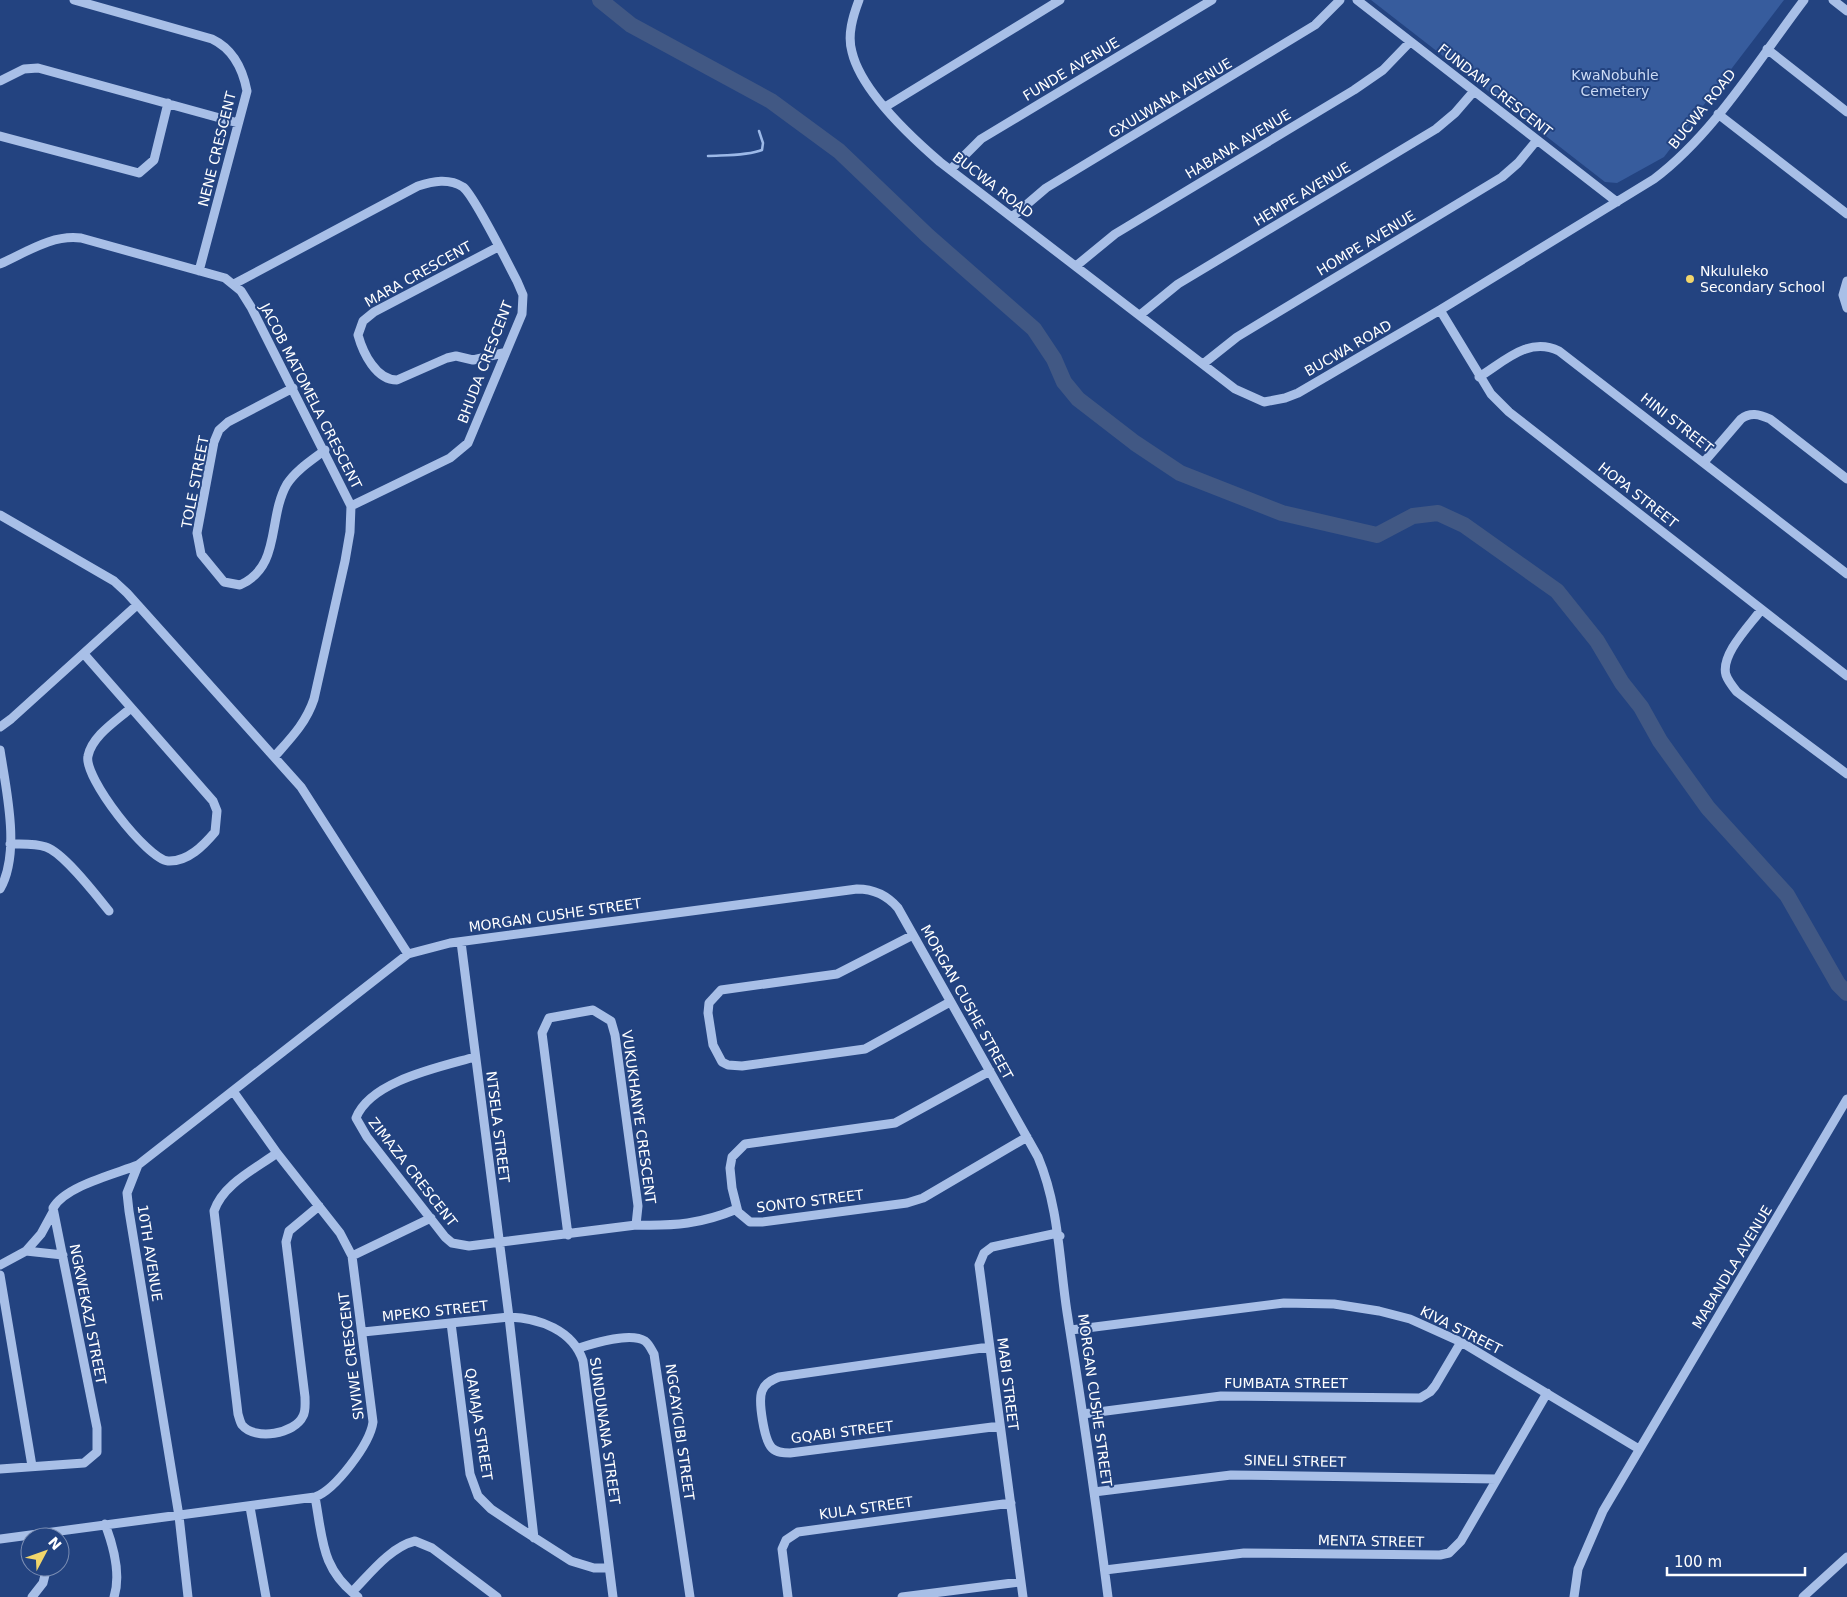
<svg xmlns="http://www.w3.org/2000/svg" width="1847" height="1597" font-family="'DejaVu Sans',sans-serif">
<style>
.green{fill:#375c9d}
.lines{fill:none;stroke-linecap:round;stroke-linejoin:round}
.stream{stroke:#9cb9e8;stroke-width:2.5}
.river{stroke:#415884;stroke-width:16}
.minor{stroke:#a8bfe7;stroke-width:9}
.poi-dot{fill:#f2d66b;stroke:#234380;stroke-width:2}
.labels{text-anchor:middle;stroke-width:4;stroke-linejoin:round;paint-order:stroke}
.street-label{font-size:14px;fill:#fff;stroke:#234380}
.park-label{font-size:14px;fill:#ccdbf5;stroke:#234380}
.poi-label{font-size:14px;fill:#fff;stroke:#234380;text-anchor:start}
</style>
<rect width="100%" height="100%" fill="#234380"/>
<path class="green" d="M1371,0H1784L1664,157L1617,183L1605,182Z"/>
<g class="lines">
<path class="stream" d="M708,156C724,155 747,156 762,150L763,143L759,131"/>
<path class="river" d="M600,0L631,25L771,101L839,151L928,236L1034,329L1054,359L1064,382L1078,399L1135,443L1180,473L1282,513L1377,535L1413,516L1438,513L1464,525L1557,591L1597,641L1622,683L1641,707L1660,741L1708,808L1787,895L1838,984L1847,993"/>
<path class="minor" d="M74,0L212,39C233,49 243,70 247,91L199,271
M859,0C853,16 847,35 852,52C861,90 911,137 940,162L1235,389L1264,402L1285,398L1298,393L1440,310L1654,179C1714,134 1759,59 1804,0
M1357,0L1617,202
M1833,0L1847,11
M1767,49L1847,112
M0,81L24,69L38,68L238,123
M885,107L1060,0
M1718,114L1847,214
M0,136L139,173L154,160L168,103
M951,169L981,139L1212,0
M1012,217L1046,188L1315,25L1340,0
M498,247L374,312L363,321L358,335C363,353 376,380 397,380L447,358L456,356L473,360L503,353
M0,264C25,253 52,234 81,238L225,278L241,291L251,307L351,506L350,532L345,561L314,699C306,723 291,738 275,756
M1076,266L1115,234L1354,90L1383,70L1410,42
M1847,281L1843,295L1847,308
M234,284L418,186C433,181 449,178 463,187C474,195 508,264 517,281L523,295L522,314L468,443L450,458L351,506
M1440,310L1491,394L1509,412L1847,676
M1140,315L1178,284L1436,129L1455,113L1474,91
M1203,364L1237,337L1502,177L1518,163L1537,140
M1479,377C1505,361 1529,336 1559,351L1847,574
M293,388L228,422L219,430L214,442L197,533L201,554L224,582L240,585C282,566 267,519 287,484C296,470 312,460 325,450
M1704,462L1741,419C1750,412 1759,414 1770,419L1847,479
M0,515L114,581L127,593L301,787L408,954
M1761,610C1750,625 1720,655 1726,675C1728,681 1733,687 1737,692L1847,774
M84,654L213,801L217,811L215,832C204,845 188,862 168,861C147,859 83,777 88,756C92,736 116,721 131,708
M0,727L11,719L137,605
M0,750C6,789 21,853 0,889
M10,844C22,844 35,843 46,847C64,853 96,895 109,911
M913,935L837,974L721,990L709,1003L708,1013L713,1045L722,1062L728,1065L742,1066L865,1049L950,1002
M461,942L509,1317L534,1538
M475,1057C440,1067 370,1081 356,1118L367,1137L445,1237L452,1243L469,1246L636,1225L638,1206L615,1035L611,1021L593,1010L549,1018L542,1033L568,1235
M990,1071L895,1123L745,1144L732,1157L730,1168L732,1188L738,1212L750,1222H762L907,1203L923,1198L1027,1137
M277,1153C255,1169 223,1184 214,1211L238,1414C239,1417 240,1422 242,1425C255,1441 295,1434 303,1416C306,1411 305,1403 305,1397L286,1242L289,1231L319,1206
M636,1225C675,1226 701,1224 737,1209
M26,1251L41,1234L53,1212
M352,1256L431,1218
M0,1265L26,1251L63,1255
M0,1275L32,1466
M451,1323L470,1474L478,1496L491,1509L521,1529L571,1561L594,1568H609
M1071,1330L1284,1303L1334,1304L1379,1311L1410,1319L1461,1342L1639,1449
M363,1332L509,1317C539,1318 573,1330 583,1361L613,1597
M989,1347L779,1377C772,1380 765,1383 762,1391C758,1401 764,1440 772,1448C777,1453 784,1453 790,1453L1000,1426
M579,1348C594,1343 631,1332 645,1341C649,1344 651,1349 654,1354L690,1597
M1083,1414L1221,1396L1420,1398L1430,1392L1435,1386L1461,1342
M0,1469L84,1463L97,1452V1428L53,1208C65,1186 115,1174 138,1165
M1094,1492L1231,1475L1496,1479
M315,1497C323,1540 321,1569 358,1597
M250,1507L266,1597
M105,1524C113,1545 121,1575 114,1597
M0,1539L315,1497C335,1490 370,1444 373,1422L352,1256L340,1233L277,1153L233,1091
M1105,1570L1244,1553L1440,1555L1449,1553L1461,1541L1547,1393
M352,1592C369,1575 390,1547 415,1541L432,1548L497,1597
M32,1597L43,1583L47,1567
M188,1597L179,1516L129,1211L127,1193L138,1165L408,954L450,943L857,889C874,889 887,895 898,908L1038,1157C1059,1207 1059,1259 1067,1312C1082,1407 1096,1502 1108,1597
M788,1597L782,1549L786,1540L798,1532L1011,1503
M902,1597L1020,1582
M1023,1597L979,1265L984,1253L992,1247L1053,1234L1060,1236
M1574,1597L1578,1569L1603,1511L1847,1099
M1803,1597L1847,1557"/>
</g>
<circle class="poi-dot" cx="1690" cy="279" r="5"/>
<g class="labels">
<g class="street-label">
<text transform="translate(1071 69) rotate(-31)" y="5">FUNDE AVENUE</text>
<text transform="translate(1495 90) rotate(38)" y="5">FUNDAM CRESCENT</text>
<text transform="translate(1170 98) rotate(-31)" y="5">GXULWANA AVENUE</text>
<text transform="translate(1702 109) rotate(-51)" y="5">BUCWA ROAD</text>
<text transform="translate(1238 144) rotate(-31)" y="5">HABANA AVENUE</text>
<text transform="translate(217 149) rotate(-76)" y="5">NENE CRESCENT</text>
<text transform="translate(993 185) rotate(38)" y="5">BUCWA ROAD</text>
<text transform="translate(1302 194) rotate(-31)" y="5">HEMPE AVENUE</text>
<text transform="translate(1366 243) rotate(-31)" y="5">HOMPE AVENUE</text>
<text transform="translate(418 274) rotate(-29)" y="5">MARA CRESCENT</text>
<text transform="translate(1348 348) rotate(-30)" y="5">BUCWA ROAD</text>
<text transform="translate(485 362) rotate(-69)" y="5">BHUDA CRESCENT</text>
<text transform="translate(311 396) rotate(63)" y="5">JACOB MATOMELA CRESCENT</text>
<text transform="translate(1677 423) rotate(38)" y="5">HINI STREET</text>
<text transform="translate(195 482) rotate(-79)" y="5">TOLE STREET</text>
<text transform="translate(1638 495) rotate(38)" y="5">HOPA STREET</text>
<text transform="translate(555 915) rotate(-8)" y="5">MORGAN CUSHE STREET</text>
<text transform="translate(967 1002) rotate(61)" y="5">MORGAN CUSHE STREET</text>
<text transform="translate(639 1117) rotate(82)" y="5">VUKUKHANYE CRESCENT</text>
<text transform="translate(498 1127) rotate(83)" y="5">NTSELA STREET</text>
<text transform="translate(413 1172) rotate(52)" y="5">ZIMAZA CRESCENT</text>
<text transform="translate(810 1201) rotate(-7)" y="5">SONTO STREET</text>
<text transform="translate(150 1253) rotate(81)" y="5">10TH AVENUE</text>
<text transform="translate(1732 1267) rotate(-59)" y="5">MABANDLA AVENUE</text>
<text transform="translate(435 1311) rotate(-6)" y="5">MPEKO STREET</text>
<text transform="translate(88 1314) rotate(79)" y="5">NGKWEKAZI STREET</text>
<text transform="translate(1461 1330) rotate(27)" y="5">KIVA STREET</text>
<text transform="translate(351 1356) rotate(-97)" y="5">SIVIWE CRESCENT</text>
<text x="1286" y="1388">FUMBATA STREET</text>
<text transform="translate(1008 1384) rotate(83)" y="5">MABI STREET</text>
<text transform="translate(1095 1400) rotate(82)" y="5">MORGAN CUSHE STREET</text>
<text transform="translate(479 1424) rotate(81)" y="5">QAMAJA STREET</text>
<text transform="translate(605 1431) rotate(82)" y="5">SUNDUNANA STREET</text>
<text transform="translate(680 1432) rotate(82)" y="5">NGCAYICIBI STREET</text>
<text transform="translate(842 1432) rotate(-7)" y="5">GQABI STREET</text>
<text transform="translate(1295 1461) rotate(1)" y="5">SINELI STREET</text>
<text transform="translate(866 1508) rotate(-8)" y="5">KULA STREET</text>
<text transform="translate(1371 1541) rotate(1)" y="5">MENTA STREET</text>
</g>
<g class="park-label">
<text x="1615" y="80">KwaNobuhle<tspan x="1615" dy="16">Cemetery</tspan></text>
</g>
<g class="poi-label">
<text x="1700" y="276">Nkululeko<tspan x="1700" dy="16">Secondary School</tspan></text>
</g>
</g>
<g transform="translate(45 1552) rotate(49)"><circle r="24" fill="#234380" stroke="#7b8eb3"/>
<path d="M0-4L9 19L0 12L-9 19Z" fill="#f2d66b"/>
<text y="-8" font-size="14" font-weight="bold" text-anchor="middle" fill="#ffffff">N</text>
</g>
<path d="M1667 1567v8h138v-8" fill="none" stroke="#ffffff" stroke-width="2.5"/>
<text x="1674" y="1567" font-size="15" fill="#ffffff" stroke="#234380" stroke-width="4" paint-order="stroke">100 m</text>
</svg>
